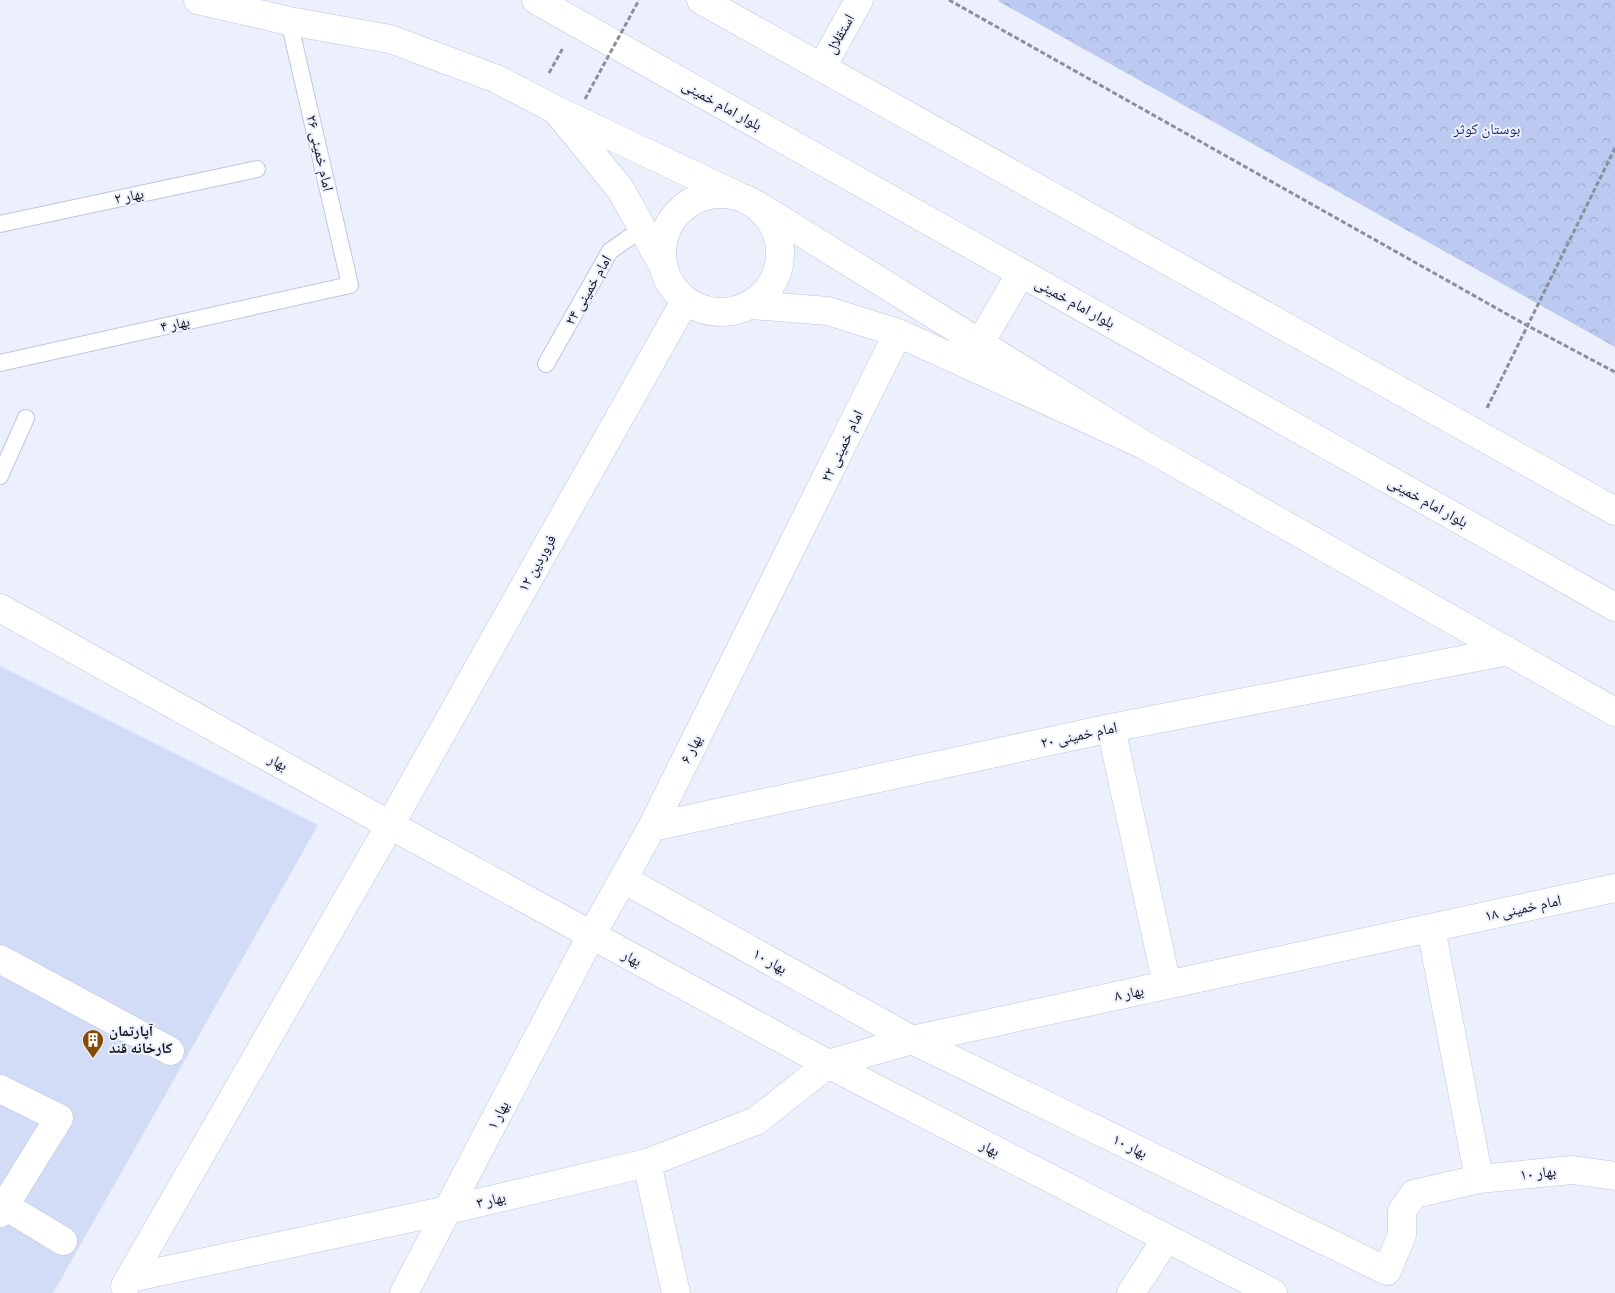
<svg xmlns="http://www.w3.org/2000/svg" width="1615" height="1293" font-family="'Roboto Condensed','Noto Naskh Arabic',sans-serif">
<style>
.park{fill:url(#park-crowns)}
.building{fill:#d2dcf6;filter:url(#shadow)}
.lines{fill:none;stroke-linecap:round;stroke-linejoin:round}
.lane-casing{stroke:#bcc6e2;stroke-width:18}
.street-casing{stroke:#bcc6e2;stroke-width:29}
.secondary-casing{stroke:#bcc6e2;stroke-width:29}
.path{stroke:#8b8f9a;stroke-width:3;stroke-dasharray:5 2.5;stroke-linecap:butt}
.lane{stroke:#fff;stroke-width:16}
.street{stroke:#fff;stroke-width:28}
.secondary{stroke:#fff;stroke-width:28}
.path-bridge{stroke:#8b8f9a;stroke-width:3;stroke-dasharray:5 2.5;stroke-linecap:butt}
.labels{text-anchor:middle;stroke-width:4;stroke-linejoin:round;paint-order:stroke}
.street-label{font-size:15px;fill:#121620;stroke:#ecf0fc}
.park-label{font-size:15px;fill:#1d2a72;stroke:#ecf0fc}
.poi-label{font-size:15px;font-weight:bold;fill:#121620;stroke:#ecf0fc;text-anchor:start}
</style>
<defs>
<pattern id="park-crowns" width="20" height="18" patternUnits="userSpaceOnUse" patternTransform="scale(1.25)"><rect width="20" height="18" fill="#bccaf2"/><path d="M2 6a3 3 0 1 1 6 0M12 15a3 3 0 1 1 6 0" fill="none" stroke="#a1adcf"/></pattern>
<filter id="shadow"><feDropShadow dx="-4.5" dy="4.5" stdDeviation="1" flood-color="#0004"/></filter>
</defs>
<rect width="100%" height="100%" fill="#ecf0fc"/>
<path class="park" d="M999,0H1615V347L998,1Z"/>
<path class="building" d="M0,666L318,825L53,1293H0Z"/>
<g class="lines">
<g class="lane-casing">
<path id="lane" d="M0,224L257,169
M0,363L350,285L289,21
M546,364L610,251L643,228
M0,476L26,418"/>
</g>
<g class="street-casing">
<path id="street" d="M198,0L289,21L390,39L497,79L556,110
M662 253a59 59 0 1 1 118 0a59 59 0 1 1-118 0Z
M661,262L621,190L556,110L736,195
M752,305L828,311L898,333L1144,445L757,205
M1144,445L1615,712
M0,608L390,825L828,1064L1273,1293
M1111,728L1167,985
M652,827L1111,728L1508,651
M623,879L912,1040L1387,1271L1402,1235V1211L1414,1194L1479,1179L1572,1170L1615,1176
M1431,928L1479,1179
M0,959L170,1051
M0,1089L59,1118L0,1213
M647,1163L676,1293
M5,1206L63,1241
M130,1278L448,1210L647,1163L756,1121L828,1064L912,1040L1615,888
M125,1286L390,825L685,301
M404,1293L591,936L652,827L898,333
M1131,1293L1166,1239"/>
</g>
<g class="secondary-casing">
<path id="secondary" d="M536,0L1615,607
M701,0L1615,511
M822,67L859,0
M980,343L1021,273"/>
</g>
<path class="path" d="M949,0L1528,326L1615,372
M549,73L563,48
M1487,408L1615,148"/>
<use href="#lane" class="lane"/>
<use href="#street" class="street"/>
<use href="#secondary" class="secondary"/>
<path class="path-bridge" d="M585,99L639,0"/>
</g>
<defs>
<g id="building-pin" transform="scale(1.125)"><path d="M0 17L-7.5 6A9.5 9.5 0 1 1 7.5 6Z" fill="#854a04" stroke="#ecf0fc"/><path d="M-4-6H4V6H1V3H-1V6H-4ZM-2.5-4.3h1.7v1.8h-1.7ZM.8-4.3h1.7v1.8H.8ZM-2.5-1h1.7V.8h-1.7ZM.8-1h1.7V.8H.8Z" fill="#fff"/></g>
</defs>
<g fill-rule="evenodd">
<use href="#building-pin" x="93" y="1040"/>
</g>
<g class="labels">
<g class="street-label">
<text transform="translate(840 34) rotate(-61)" y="5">استقلال</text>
<text transform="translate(722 105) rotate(29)" y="5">بلوار امام خمینی</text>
<text transform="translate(320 153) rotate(77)" y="5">امام خمینی ۲۶</text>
<text transform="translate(129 196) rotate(-12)" y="5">بهار ۲</text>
<text transform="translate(588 290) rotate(-60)" y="5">امام خمینی ۲۴</text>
<text transform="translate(1075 303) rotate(29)" y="5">بلوار امام خمینی</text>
<text transform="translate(175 324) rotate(-12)" y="5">بهار ۴</text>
<text transform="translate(842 446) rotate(-64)" y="5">امام خمینی ۲۲</text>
<text transform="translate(1428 502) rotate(29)" y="5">بلوار امام خمینی</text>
<text transform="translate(537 563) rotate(-61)" y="5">۱۲ فروردین</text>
<text transform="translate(1079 735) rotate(-12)" y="5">امام خمینی ۲۰</text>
<text transform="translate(691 749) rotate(-63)" y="5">بهار ۶</text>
<text transform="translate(278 762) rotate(29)" y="5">بهار</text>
<text transform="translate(1523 908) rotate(-12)" y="5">امام خمینی ۱۸</text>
<text transform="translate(632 958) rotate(28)" y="5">بهار</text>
<text transform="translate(770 961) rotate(29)" y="5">بهار ۱۰</text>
<text transform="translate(1129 993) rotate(-12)" y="5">بهار ۸</text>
<text transform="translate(498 1115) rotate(-62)" y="5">بهار ۱</text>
<text transform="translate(1130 1146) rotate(26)" y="5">بهار ۱۰</text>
<text transform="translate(990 1148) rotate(27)" y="5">بهار</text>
<text transform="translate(1538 1173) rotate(-6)" y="5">بهار ۱۰</text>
<text transform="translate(491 1200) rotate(-13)" y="5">بهار ۳</text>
</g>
<g class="park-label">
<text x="1487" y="134">بوستان کوثر</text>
</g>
<g class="poi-label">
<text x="109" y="1036">آپارتمان<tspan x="109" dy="17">کارخانه قند</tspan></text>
</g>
</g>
</svg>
